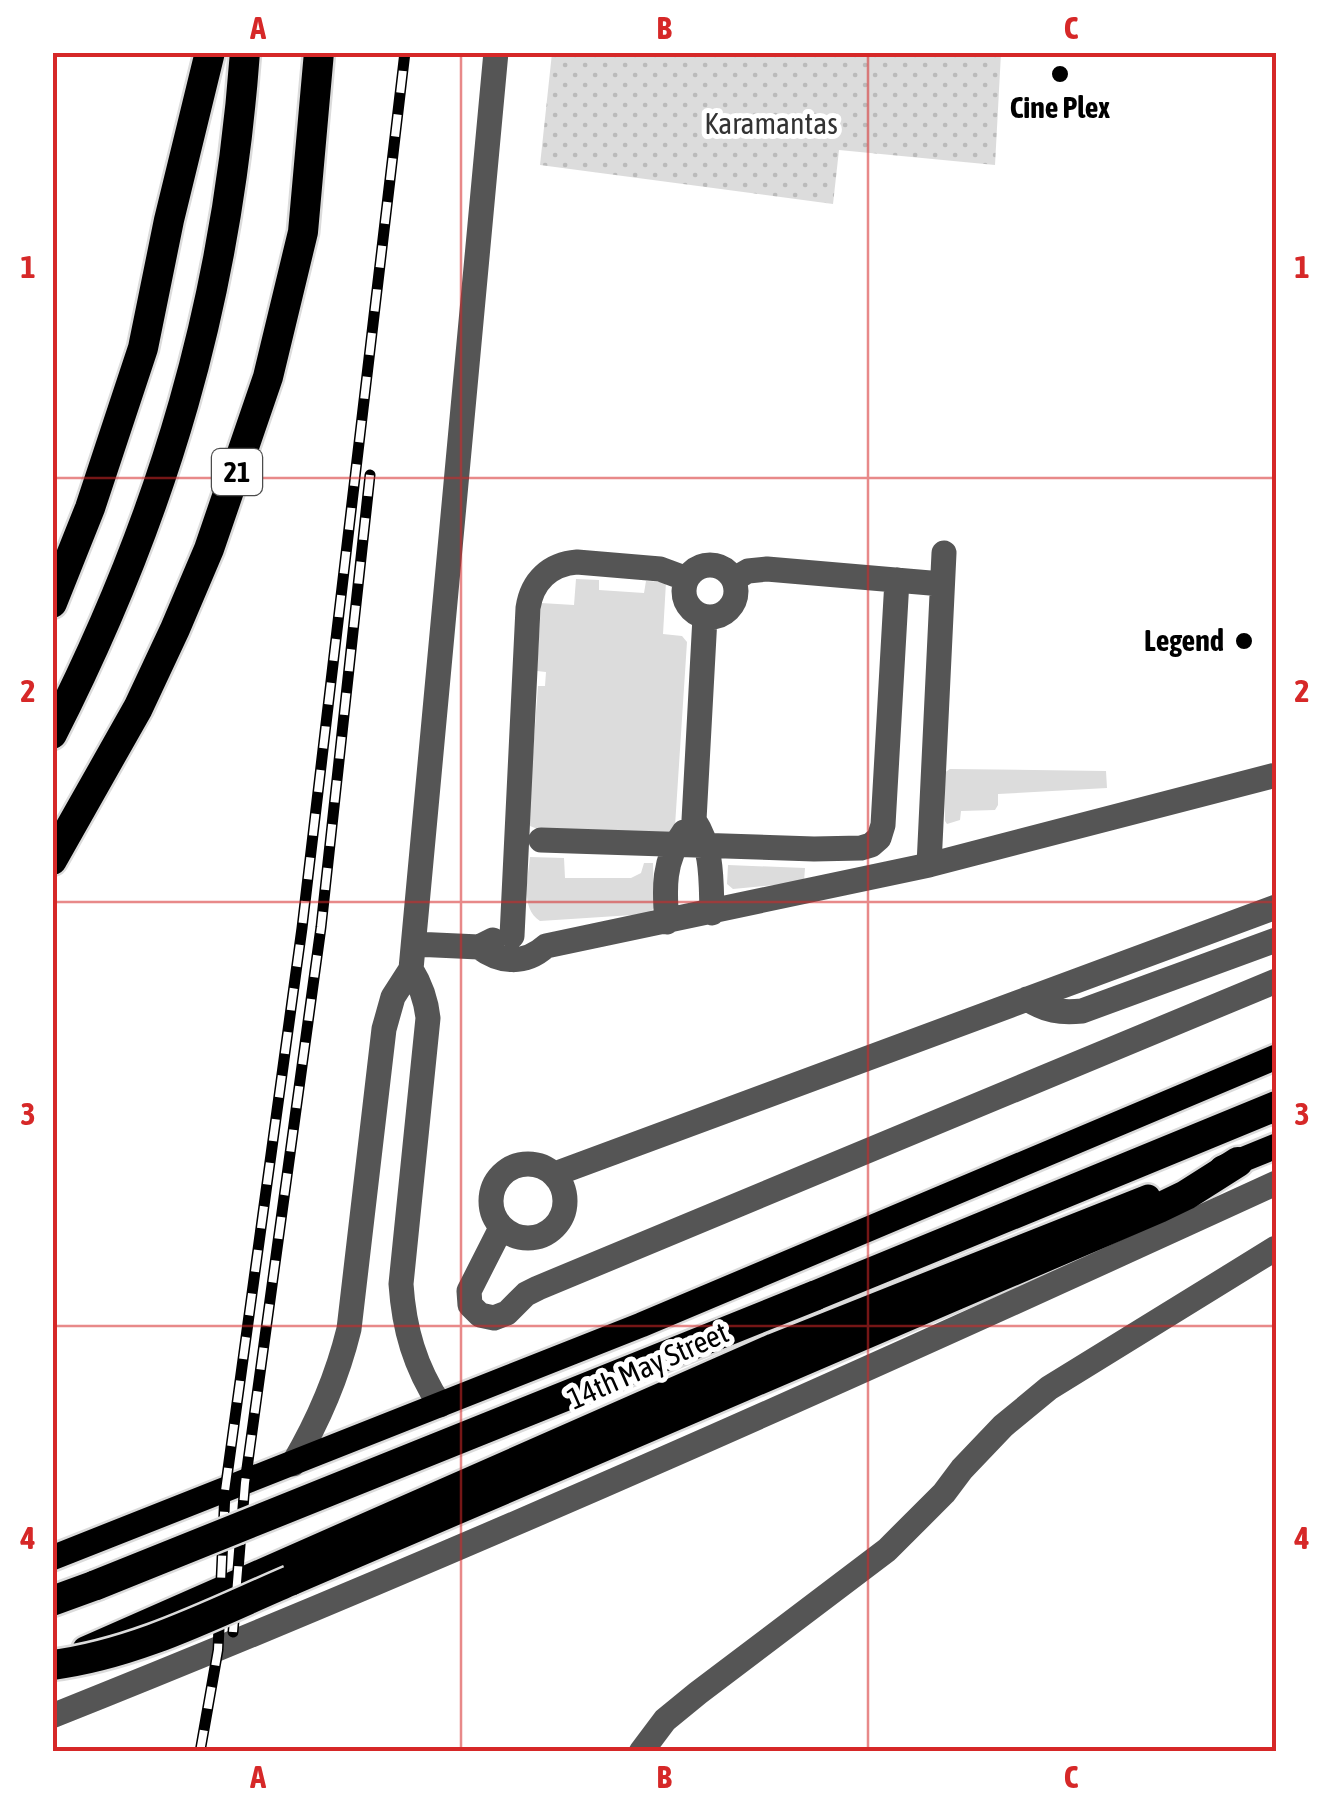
<svg xmlns="http://www.w3.org/2000/svg" width="1329" height="1804" font-family="'Asap Condensed',sans-serif">
<style>
.green{fill:#dcdcdc}
.park{fill:url(#park-dots)}
.lines{fill:none;stroke-linecap:round;stroke-linejoin:round}
.major-casing{stroke:#dbdbdb;stroke-width:30}
.highway-casing{stroke:#dbdbdb;stroke-width:35}
.minor{stroke:#555;stroke-width:25}
.major{stroke:#000;stroke-width:25}
.highway{stroke:#000;stroke-width:30}
.rail-casing{stroke:#000;stroke-width:11}
.rail{stroke:#fff;stroke-width:8;stroke-dasharray:22;stroke-linecap:butt}
.highway-bridge-casing{stroke:#dbdbdb;stroke-width:35;stroke-linecap:butt}
.highway-bridge{stroke:#000;stroke-width:30}
.grid{fill:none;stroke:#d62828;stroke-width:2.5;stroke-opacity:0.55}
.poi-dot{fill:#000;stroke:#fff;stroke-width:4}
.labels{text-anchor:middle;stroke-width:10;stroke-linejoin:round;paint-order:stroke}
.shield{fill:#fff;stroke:#4c4c4c;stroke-width:2.5}
.shield-label{font-size:28px;font-weight:bold;fill:#000}
.poi-label{font-size:30px;font-weight:bold;fill:#000;stroke:#fff}
.park-label{font-size:30px;fill:#333;stroke:#fff}
.street-label{font-size:30px;fill:#000;stroke:#fff}
.neatline{fill:none;stroke:#d62828;stroke-width:4}
.grid-label{font-size:32px;text-anchor:middle;font-weight:bold;fill:#d62828}
</style>
<defs>
<pattern id="park-dots" width="8" height="8" patternUnits="userSpaceOnUse" patternTransform="scale(2.5)"><rect width="8" height="8" fill="#dcdcdc"/><path d="M2 2h.1M6 6h.1" fill="none" stroke="#bbb" stroke-width="1.8" stroke-linecap="round"/></pattern>
</defs>
<rect width="100%" height="100%" fill="#fff"/>
<path class="green" d="M576,579L599,580V590L644,593L646,581L666,582L663,634L682,636L687,642L675,826L673,831L667,833L535,828L530,826L528,820L538,686H545L546,672L537,671L541,603L574,605Z
M950,769L1106,771L1107,788L998,794V805L995,810L961,811L960,820L947,824L945,821L944,773Z
M530,857L564,858L565,878H631L641,873L644,863H653L654,908L648,914L540,921C520,908 528,879 530,857Z
M728,865L805,868L804,882L733,889L727,884Z"/>
<path class="park" d="M552,53H1001L995,165L839,150L833,204L540,165Z"/>
<g class="lines">
<g class="major-casing">
<path id="major" d="M1222,1168L1276,1146
M52,1558L641,1325L1276,1057
M85,1649L773,1346L1148,1197"/>
</g>
<g class="highway-casing">
<path id="highway" d="M52,603L90,508L143,348L169,220L210,52
M52,734C164,514 227,299 245,52
M52,860L138,708L175,629L209,549L268,377L303,232L319,52
M814,1296L1276,1106
M290,1581L1159,1208L1186,1195L1238,1162
M52,1601L96,1585"/>
</g>
<path class="minor" d="M684 591a26 26 0 1 1 52 0a26 26 0 1 1-52 0Z
M734,579L748,571L767,569L942,584
M705,617L694,820C713,849 711,880 712,913
M541,840L814,849L861,848L871,845L879,838L883,825L897,580
M929,865L944,553
M667,922C664,889 663,860 684,832
M512,936L528,608C532,581 550,564 577,562L660,569L687,579
M414,944L479,947L493,940
M479,947C500,963 525,965 546,946L929,865L1276,775
M411,969C421,985 426,999 428,1018L401,1284C404,1329 415,1367 440,1405
M1027,999C1046,1011 1060,1013 1082,1011L1276,940
M491 1201a37 37 0 1 1 74 0a37 37 0 1 1-74 0Z
M555,1174L1276,907
M501,1228L469,1291L470,1305L480,1315L494,1318L507,1313L526,1294L538,1288L1276,981
M293,1464C319,1420 337,1378 349,1329L384,1029L393,997L411,969L496,52
M52,1716C466,1551 872,1368 1276,1183
M641,1752L665,1720L698,1693L887,1550L944,1493L962,1469L1003,1426L1049,1388L1276,1248"/>
<use href="#major" class="major"/>
<use href="#highway" class="highway"/>
<g class="rail-casing">
<path id="rail" d="M233,1632L245,1483L321,927L370,475
M200,1752L218,1650L225,1491L302,928L405,52"/>
</g>
<use href="#rail" class="rail"/>
<g class="highway-bridge-casing">
<path id="highway-bridge" d="M96,1585L814,1296
M52,1665C137,1654 213,1614 290,1581"/>
</g>
<use href="#highway-bridge" class="highway-bridge"/>
</g>
<path class="grid" d="M461,52V1752M868,52V1752M52,478H1276M52,902H1276M52,1326H1276"/>
<g class="poi-dot">
<circle cx="1060" cy="74" r="10"/>
<circle cx="1244" cy="641" r="10"/>
</g>
<g class="labels">
<rect class="shield" x="212" y="449" width="50" height="46" rx="8"/>
<g class="shield-label">
<text x="237" y="482">21</text>
</g>
<g class="poi-label">
<text x="1060" y="118">Cine Plex</text>
<text x="1224" y="651" text-anchor="end">Legend</text>
</g>
<g class="park-label">
<text x="771" y="134">Karamantas</text>
</g>
<g class="street-label">
<text transform="translate(648 1366) rotate(-24)" y="10">14th May Street</text>
</g>
</g>
<rect width="1329" height="1804" fill="none" stroke="#ffffff" stroke-width="110"/>
<rect x="55" y="55" width="1219" height="1694" class="neatline"/>
<g class="grid-label">
<text x="258" y="39">A</text>
<text x="664" y="39">B</text>
<text x="1071" y="39">C</text>
<text x="28" y="278">1</text>
<text x="1302" y="278">1</text>
<text x="28" y="702">2</text>
<text x="1302" y="702">2</text>
<text x="28" y="1125">3</text>
<text x="1302" y="1125">3</text>
<text x="28" y="1549">4</text>
<text x="1302" y="1549">4</text>
<text x="258" y="1788">A</text>
<text x="664" y="1788">B</text>
<text x="1071" y="1788">C</text>
</g>
</svg>
